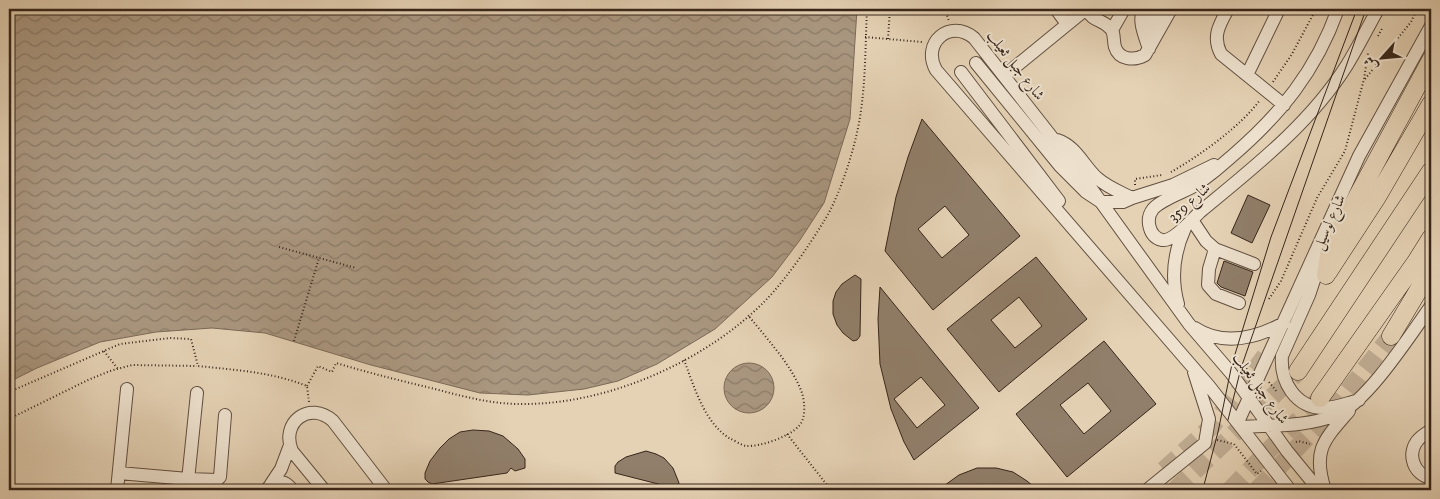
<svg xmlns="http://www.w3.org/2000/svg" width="1440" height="499" font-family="'IM FELL DW Pica',Amiri,serif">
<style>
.water{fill:url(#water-waves);stroke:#7c6957}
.building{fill:#917f6b;stroke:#37251a;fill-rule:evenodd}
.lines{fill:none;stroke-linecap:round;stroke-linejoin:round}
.highway-tunnel{stroke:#c2af96;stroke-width:18;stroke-dasharray:18 9;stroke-linecap:butt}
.minor-casing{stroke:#625041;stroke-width:14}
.highway-casing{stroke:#37251a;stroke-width:19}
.path{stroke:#37251a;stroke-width:2;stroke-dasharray:1 2.5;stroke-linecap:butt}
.minor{stroke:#eee2cf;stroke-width:12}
.highway{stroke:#e5d2b5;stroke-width:18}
.tram{stroke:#37251a;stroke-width:1}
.labels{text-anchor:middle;stroke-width:4;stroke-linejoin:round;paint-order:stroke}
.street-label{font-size:15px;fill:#37251a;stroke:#eee2cf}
</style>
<defs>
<pattern id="water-waves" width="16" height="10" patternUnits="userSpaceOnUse" patternTransform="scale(1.25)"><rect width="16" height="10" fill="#aa9780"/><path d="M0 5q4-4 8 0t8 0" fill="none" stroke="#8b7b68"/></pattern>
</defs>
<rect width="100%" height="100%" fill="#e5d2b5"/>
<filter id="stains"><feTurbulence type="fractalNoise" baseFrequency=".004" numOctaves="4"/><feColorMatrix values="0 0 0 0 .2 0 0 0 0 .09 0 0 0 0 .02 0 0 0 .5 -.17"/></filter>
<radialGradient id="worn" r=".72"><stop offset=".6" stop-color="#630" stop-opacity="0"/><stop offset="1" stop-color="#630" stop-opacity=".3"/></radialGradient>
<path class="water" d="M9,9H857L850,119L824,203L800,240L772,277L715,329L657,364L618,381L584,389L528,395L480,393L371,365L265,333L212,328L156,332L100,342L37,368L9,382Z
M724 388a25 25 0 1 1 50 0a25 25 0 1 1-50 0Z"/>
<path class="building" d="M922,119L1020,236L933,310L885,251L896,197L908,157ZM945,206L969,235L942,258L918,229Z
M1248,195L1270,205L1252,243L1231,233Z
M1036,257L1087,319L999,392L947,329ZM1019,297L1042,326L1015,348L991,320Z
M1224,261L1253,272L1245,296L1221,287L1217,283Z
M855,275L861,279L860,336L857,340L853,341L843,333L837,325L833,314V301L836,292L842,284Z
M880,287L979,408L914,460L904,442L891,409L880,364L878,319ZM921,377L945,405L917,428L894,399Z
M1104,341L1156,404L1067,477L1016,414ZM1088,383L1111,411L1084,434L1060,405Z
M473,430L489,431L503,436L518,449L525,459V468L515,471L511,468L507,473L432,484L428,482L425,479V473L430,461L440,448L449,439L460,432Z
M646,451L656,454L664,458L673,468L679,483L678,487L674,488L615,473V466L618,462L626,457Z
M977,468H996L1013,472L1027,481L1038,490H938L959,475Z"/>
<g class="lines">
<path class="highway-tunnel" d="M1164,470L1212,426L1269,351
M1175,490L1298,372
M1230,490L1320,398
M1257,490L1333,410L1391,336"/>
<g class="minor-casing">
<path id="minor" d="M1056,9L1067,24
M1086,9C1093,22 1102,19 1110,28C1115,32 1113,40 1115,47C1119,60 1134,61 1145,55L1171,9
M1143,9C1138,22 1145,36 1149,49
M1228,9C1219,25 1212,37 1221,54L1284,105
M1338,9C1316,71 1281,114 1231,157C1221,166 1210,175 1199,183C1186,192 1163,198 1153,209C1145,219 1149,237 1162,240C1174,242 1192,219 1201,211C1253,168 1310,124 1347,65C1358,47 1368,27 1378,9
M1112,30L1124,9
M1144,34L1157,9
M976,63L1060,166L1086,192L1101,202H1123L1132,198
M961,72L1059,201
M1247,75L1279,9
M1004,76L1086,9
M1057,140C1076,146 1083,165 1097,178C1107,187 1120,192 1132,198L1173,185L1214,165
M1192,220L1206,241L1215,249L1254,264
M1215,249L1209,269L1208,285L1216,294L1239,303
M1322,256L1309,295L1282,356C1280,381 1295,408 1324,408C1336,408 1347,403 1359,400
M1178,304C1171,279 1174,252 1185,228
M1195,328C1224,347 1256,338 1284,323
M1238,422L1359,156L1431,26
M1242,427C1274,425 1306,427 1336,415C1366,404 1411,334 1431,306
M1431,430C1427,433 1421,436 1418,440C1406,454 1414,475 1431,478
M119,473L188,479L217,480L220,477L225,415
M271,484L281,469L290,445
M268,488C276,479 286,480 292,490
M117,490L127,389
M187,490L197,393
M324,490L292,451C280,422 310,400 333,421L386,490
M1147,490L1205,443L1209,419L1194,372
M1290,490L1209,386L936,70C921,43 950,18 974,38L1080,173L1189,324L1231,373L1287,451L1319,490
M1325,490C1312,450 1324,440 1349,411"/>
</g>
<g class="highway-casing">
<path id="highway" d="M1328,272L1377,197L1431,104
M1326,275L1330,249L1335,238L1431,60
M1391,336L1431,269
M1298,371L1431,171
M1320,398L1416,262L1431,238"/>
</g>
<path class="path" d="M945,9L949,21
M1389,14L1392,9
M1378,36L1383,27
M865,37L922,42
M888,39L890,9
M1365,79L1411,22L1417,9
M1273,82L1292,54L1316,9
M1171,172C1199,156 1240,127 1260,100
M1135,185V179L1162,175
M279,247L356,268
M1269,299L1281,281L1317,198L1345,151L1364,79L1368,53
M294,341L319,258
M104,351L118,369
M684,360C694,386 704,422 729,438C734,440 741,445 746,446C760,447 789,437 799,426C806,418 805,403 802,393C792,365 766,338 748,315
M1238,362L1248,370
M1269,382L1277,392
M307,386L318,366L332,372L336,363C369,373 402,381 435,389C465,397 495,405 527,404C612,403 707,360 766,300C786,279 809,246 824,221C837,201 849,165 855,141C866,99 865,52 867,9
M9,392L120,344L170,338L191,339L198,366C235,370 272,372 307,386L309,402
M9,419L88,380L110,371L132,365L197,366
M787,434L831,490
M1217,440L1234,444L1257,474L1261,471
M1296,442L1298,441L1310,444"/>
<use href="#minor" class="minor"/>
<use href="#highway" class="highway"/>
<path class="tram" d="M1228,420L1241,368L1366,9
M1202,490L1204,485L1218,432L1232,364L1271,237L1357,9"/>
</g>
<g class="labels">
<g class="street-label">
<text transform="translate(1016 65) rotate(52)" y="5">شارع جبل ثعيلب</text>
<text transform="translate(1189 202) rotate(-41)" y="5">شارع 359</text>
<text transform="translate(1329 222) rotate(-66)" y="5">شارع لوسيل</text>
<text transform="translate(1261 388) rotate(54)" y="5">شارع جبل ثعيلب</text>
</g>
</g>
<rect width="1440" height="499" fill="none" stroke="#e5d2b5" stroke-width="30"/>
<rect x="10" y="10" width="1420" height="479" fill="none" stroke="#37251a" stroke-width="2.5"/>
<rect x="15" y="15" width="1410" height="469" fill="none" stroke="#37251a"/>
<g transform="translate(1382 58) rotate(243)" stroke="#eee2cf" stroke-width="4" paint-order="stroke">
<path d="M0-4L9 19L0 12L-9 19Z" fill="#37251a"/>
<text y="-8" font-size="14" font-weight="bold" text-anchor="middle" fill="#37251a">ش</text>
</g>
<rect width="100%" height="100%" filter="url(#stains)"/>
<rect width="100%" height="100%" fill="url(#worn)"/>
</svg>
